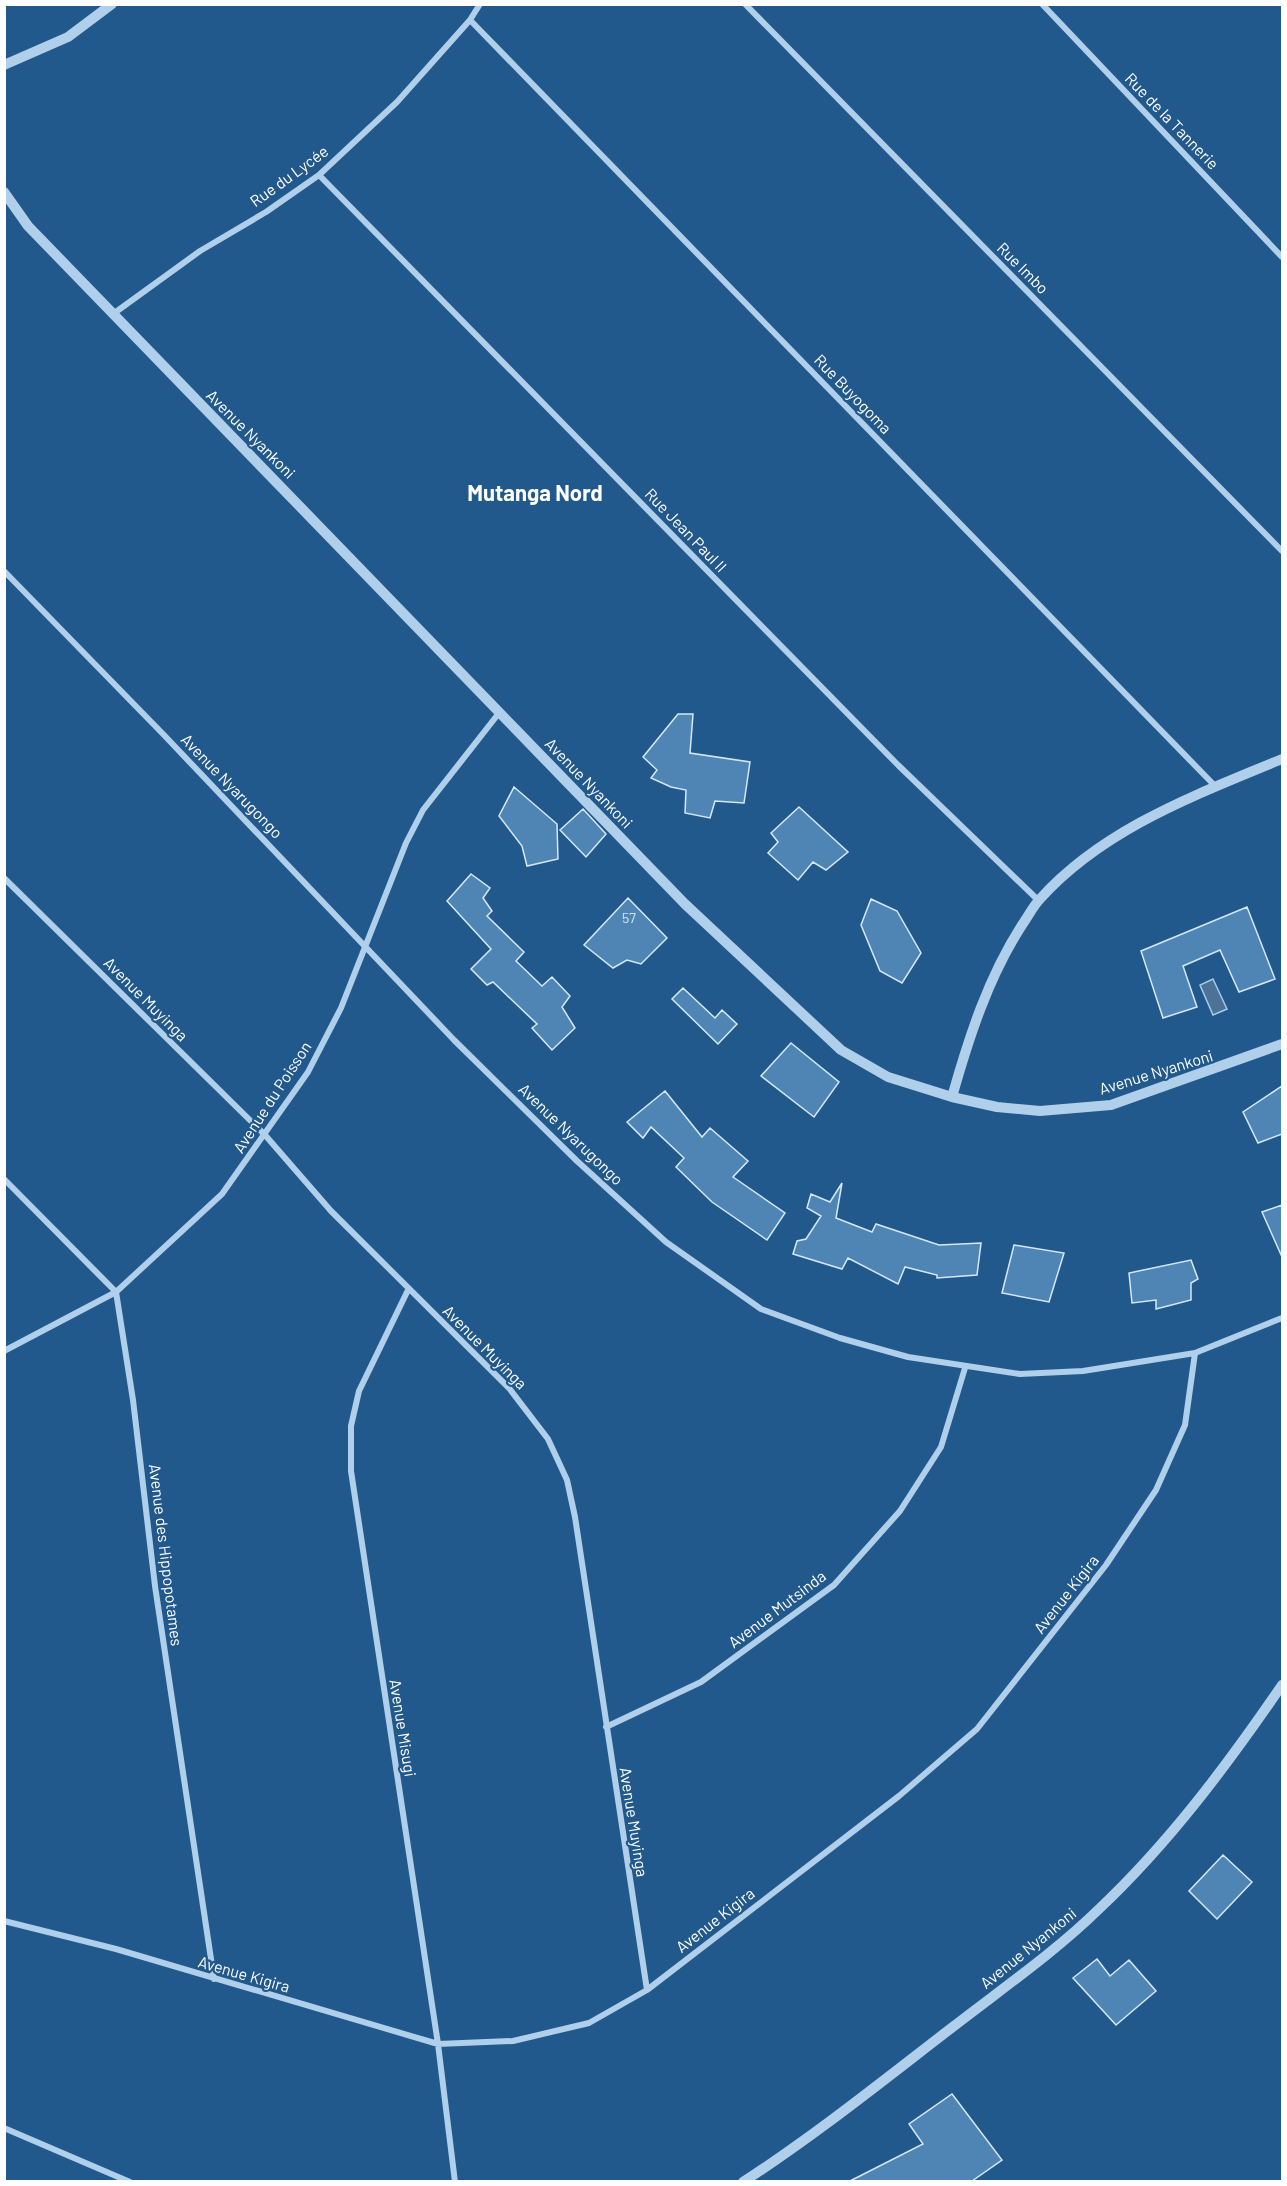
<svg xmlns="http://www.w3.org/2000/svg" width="1287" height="2186" font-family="Barlow,sans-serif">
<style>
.water{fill:#4c7296;stroke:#a4cbec;stroke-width:1.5}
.building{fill:#4f85b5;stroke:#d5e8f8;stroke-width:1.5}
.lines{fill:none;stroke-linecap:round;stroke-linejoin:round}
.minor{stroke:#b0cfeb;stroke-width:6}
.tertiary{stroke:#b0cfeb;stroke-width:10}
.labels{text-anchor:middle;stroke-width:4.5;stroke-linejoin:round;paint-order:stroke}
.number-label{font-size:14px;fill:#d3e0ec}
.street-label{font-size:16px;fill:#fff;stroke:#22598c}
.district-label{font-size:22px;font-weight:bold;fill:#fff;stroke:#22598c}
</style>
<rect width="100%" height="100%" fill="#22598c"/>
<path class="water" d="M1213,979L1227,1009L1213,1015L1200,985Z"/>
<path class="building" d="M678,714H693L690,753L750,762L744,803L715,801L710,818L685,813L686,790L671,787L651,778L657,770L643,757Z
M514,787L557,824L558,859L527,866L522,846L499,816Z
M799,807L848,852L826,870L813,862L798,880L768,853L778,842L771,833Z
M583,809L606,834L586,857L560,830Z
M471,874L490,888L483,898L492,911L487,916L524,952L516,961L542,986L552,977L570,996L562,1007L575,1028L552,1050L532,1028L537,1024L493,982L487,985L471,969L491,949L447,901Z
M628,898L667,938L641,964L627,960L613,968L584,945Z
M871,899L897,911L921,953L902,983L880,971L861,925Z
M1247,907L1275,979L1239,992L1220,950L1183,966L1197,1007L1163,1018L1141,951Z
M683,988L715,1018L722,1010L737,1024L718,1044L672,999Z
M791,1043L839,1082L814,1117L761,1076Z
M1282,1086V1134L1258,1143L1243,1112Z
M665,1091L702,1137L710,1128L748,1161L733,1177L785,1213L767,1240L712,1202L676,1167L684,1158L651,1127L643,1138L627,1122Z
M842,1183L836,1218L872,1232L876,1224L939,1245L981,1243L977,1275L937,1278V1275L905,1267L898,1284L848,1258L842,1269L793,1254L797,1241L806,1239L821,1216L807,1208L811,1194L830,1202Z
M1282,1205V1257L1262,1212Z
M1014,1245L1064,1253L1049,1302L1002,1293Z
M1191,1260L1198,1279L1191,1283V1300L1156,1309V1300L1132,1303L1129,1273Z
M1223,1855L1252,1882L1217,1919L1189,1891Z
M1097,1959L1110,1976L1129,1960L1156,1991L1116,2025L1073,1978Z
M952,2094L1002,2160L972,2181H850L923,2144L909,2124Z"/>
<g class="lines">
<path class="minor" d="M745,4L1282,551
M1042,4L1282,257
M470,20L1216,787
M319,175L898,765L1038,900
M113,314L200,251L266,212L319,175L397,102L470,20L480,4
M4,571L163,734L454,1040L577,1161L666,1242L761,1309L840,1338L908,1357L1020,1374L1083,1371L1195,1353L1282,1318
M4,878L265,1135L331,1211L509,1388L548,1439L567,1480L575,1517L647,1990
M4,1179L116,1292L133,1400L155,1586L214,1979
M408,1290L359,1391L351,1426V1471L438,2044L455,2182
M4,1351L116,1292L222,1194L308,1072L341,1008L406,843L423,810L499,713
M606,1727L701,1682L834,1585L900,1511L941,1447L965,1368
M4,1921L116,1949L438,2044L513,2041L589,2023L647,1990L899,1796L977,1729L1106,1565L1156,1490L1185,1425L1195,1353
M4,2128L130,2182"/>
<path class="tertiary" d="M4,65L68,37L112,4
M4,192L28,226L685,904L841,1050L888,1077L952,1097L997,1107L1040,1111L1111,1105L1282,1044
M952,1097C969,1037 988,978 1022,925C1028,917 1033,906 1040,899C1104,828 1196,795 1282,759
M743,2182C817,2134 885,2079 954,2026C1003,1988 1055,1952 1099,1909C1169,1843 1228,1764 1282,1685"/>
</g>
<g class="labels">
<g class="number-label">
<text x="629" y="923">57</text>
</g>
<g class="street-label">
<text transform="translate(1172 121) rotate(46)" y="6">Rue de la Tannerie</text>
<text transform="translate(289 176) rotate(-36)" y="6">Rue du Lycée</text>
<text transform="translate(1023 268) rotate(45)" y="6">Rue Imbo</text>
<text transform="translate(853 394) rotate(46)" y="6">Rue Buyogoma</text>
<text transform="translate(251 434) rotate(45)" y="6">Avenue Nyankoni</text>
<text transform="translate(686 530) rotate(46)" y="6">Rue Jean Paul II</text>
<text transform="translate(589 783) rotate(46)" y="6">Avenue Nyankoni</text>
<text transform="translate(232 786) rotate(46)" y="6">Avenue Nyarugongo</text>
<text transform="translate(146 999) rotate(45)" y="6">Avenue Muyinga</text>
<text transform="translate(1156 1072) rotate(-17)" y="6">Avenue Nyankoni</text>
<text transform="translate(272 1097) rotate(-57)" y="6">Avenue du Poisson</text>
<text transform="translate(571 1134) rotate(44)" y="6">Avenue Nyarugongo</text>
<text transform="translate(485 1347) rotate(45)" y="6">Avenue Muyinga</text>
<text transform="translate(166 1555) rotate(83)" y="6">Avenue des Hippopotames</text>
<text transform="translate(1066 1594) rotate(-52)" y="6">Avenue Kigira</text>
<text transform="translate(777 1609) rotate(-37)" y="6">Avenue Mutsinda</text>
<text transform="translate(403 1728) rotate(81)" y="6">Avenue Misugi</text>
<text transform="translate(634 1822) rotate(81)" y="6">Avenue Muyinga</text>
<text transform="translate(715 1920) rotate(-38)" y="6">Avenue Kigira</text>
<text transform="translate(1028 1948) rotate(-39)" y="6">Avenue Nyankoni</text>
<text transform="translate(244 1974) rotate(16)" y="6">Avenue Kigira</text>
</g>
<g class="district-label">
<text x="535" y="501">Mutanga Nord</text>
</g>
</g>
<rect width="1287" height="2186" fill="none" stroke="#ffffff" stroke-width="12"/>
</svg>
